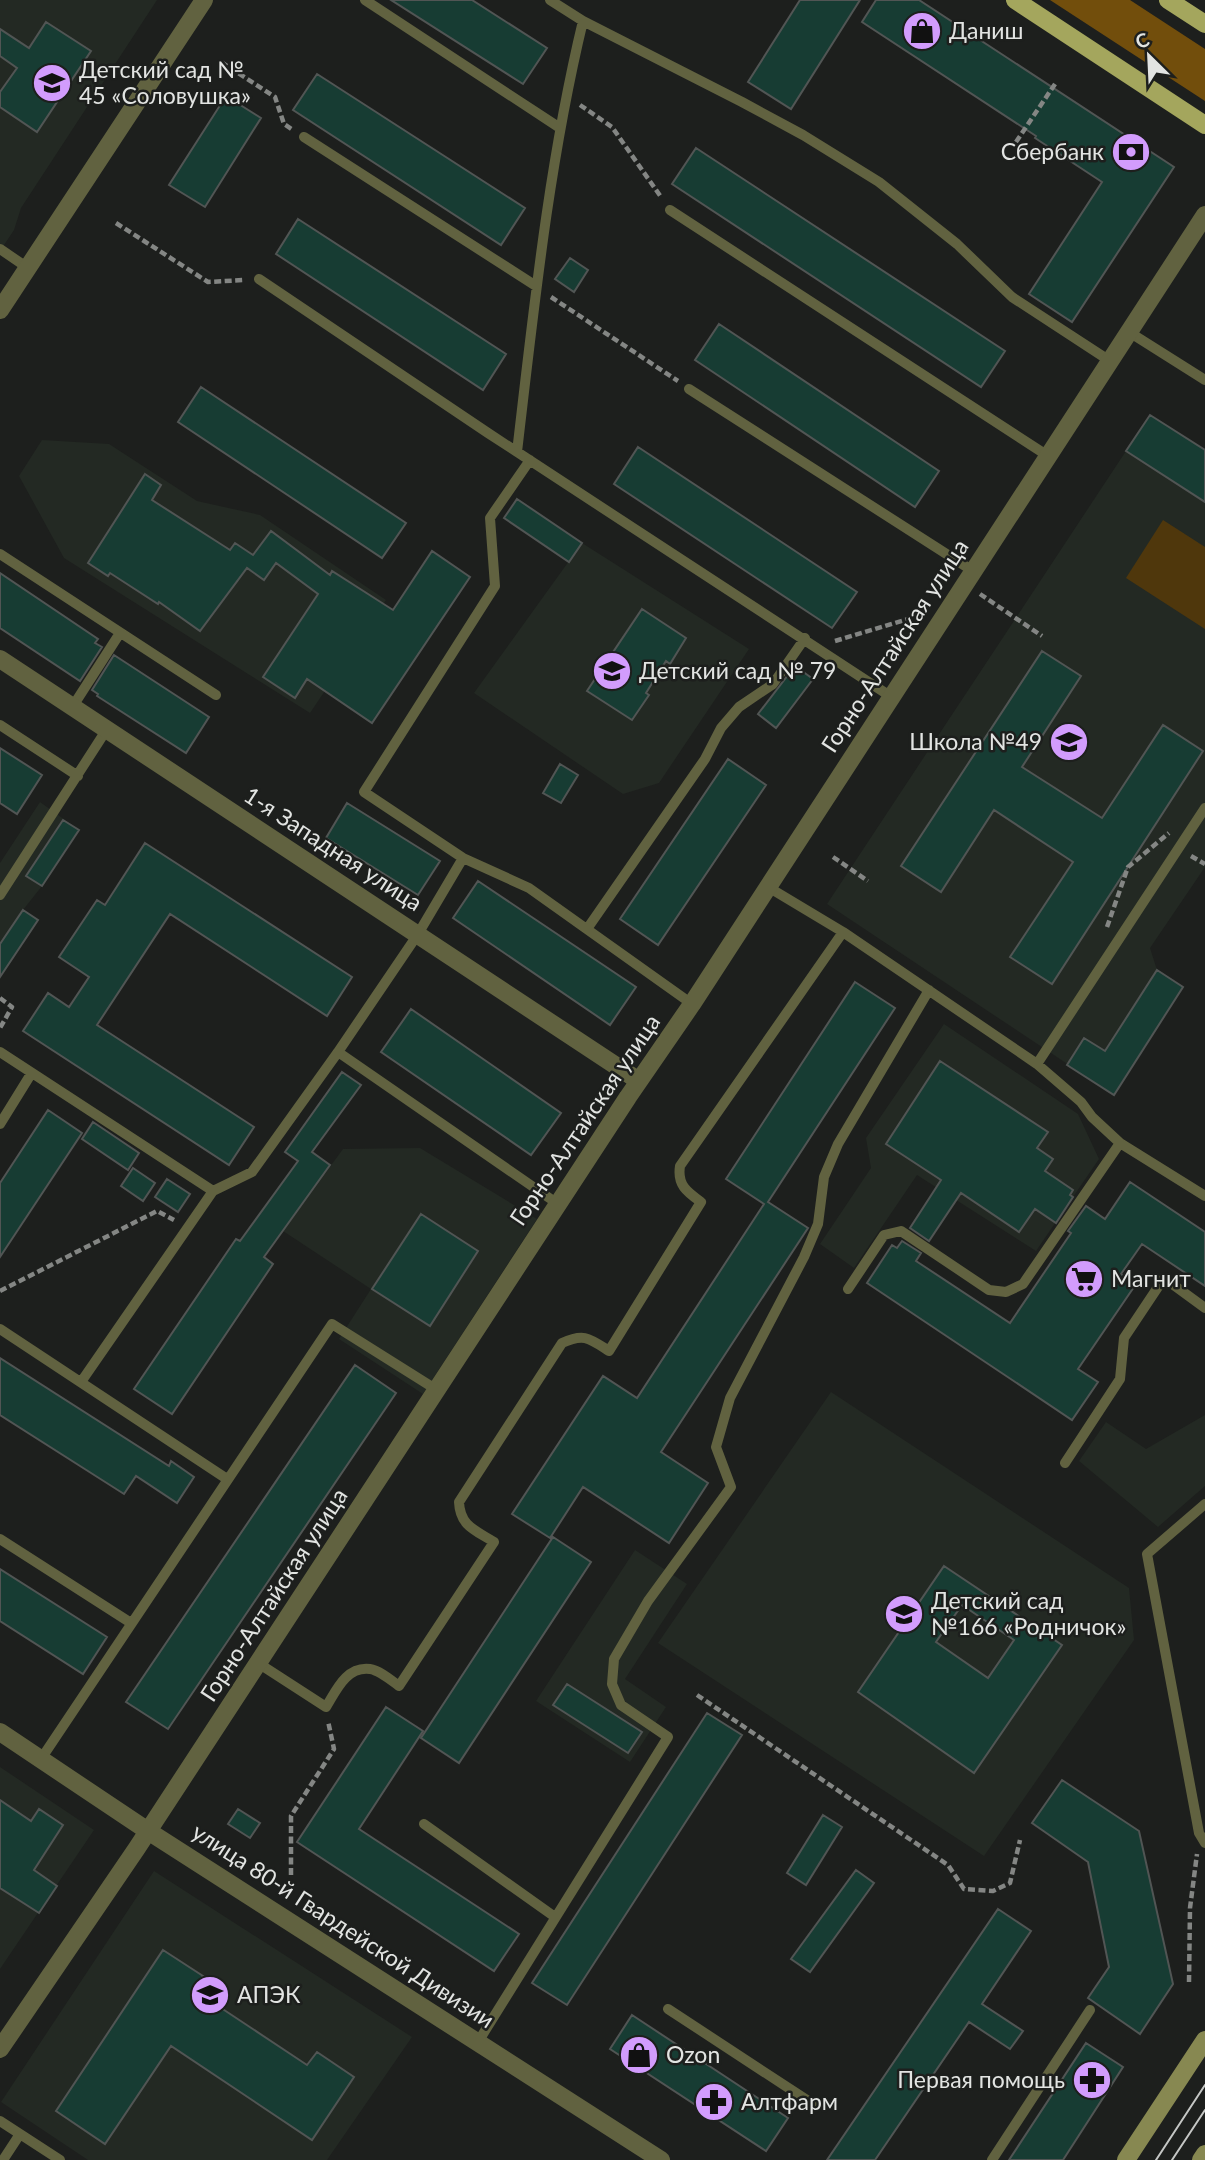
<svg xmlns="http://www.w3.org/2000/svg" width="1205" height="2160" font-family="Lato,sans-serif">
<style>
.built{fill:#232923}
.green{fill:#4f370c}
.forest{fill:#724e0c}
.building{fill:#173c33;stroke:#515554;stroke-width:2;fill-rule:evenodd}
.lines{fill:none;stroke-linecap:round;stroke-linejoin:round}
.path{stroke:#848684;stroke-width:4.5;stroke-dasharray:7 3.5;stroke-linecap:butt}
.service{stroke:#616240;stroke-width:10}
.minor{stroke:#616240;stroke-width:18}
.secondary{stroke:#878851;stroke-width:18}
.primary{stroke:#a4a65d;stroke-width:18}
.tram{stroke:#c5c7c5;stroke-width:2}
.labels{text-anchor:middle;stroke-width:5;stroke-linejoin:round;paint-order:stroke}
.poi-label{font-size:23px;fill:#e2e4e2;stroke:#1d1f1d;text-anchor:start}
.street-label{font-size:23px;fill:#e2e4e2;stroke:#1d1f1d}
</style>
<rect width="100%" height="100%" fill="#1d1f1d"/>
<path class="built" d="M0,0H157L21,208L14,230L0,251Z
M42,440L109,444L197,501L260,515L386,600L310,713L64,558L19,476Z
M1126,451L1205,502V867L1150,948L1157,970L1183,987L1114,1095L827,904Z
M582,543L749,649L659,783L623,794L474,693Z
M40,802L79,830L42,886L23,910L0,977V863Z
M944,1024L1078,1114L1099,1159L1036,1251L917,1175L854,1268L820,1244L871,1168L866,1138Z
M420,1148L537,1219L423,1394L339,1339L371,1289L283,1231L343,1149Z
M831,1392L1129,1588L1134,1640L984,1856L658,1643Z
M1205,1415V1486L1158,1527L1079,1461L1106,1422L1146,1449Z
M635,1550L687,1584L625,1679L666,1707L630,1762L536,1701Z
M0,1767L94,1830L0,1969Z
M154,1871L412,2037L327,2160H88L1,2102Z"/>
<path class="green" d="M1163,520L1205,547V629L1126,578Z"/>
<path class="forest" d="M1050,0H1130L1205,49V101Z"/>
<path class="building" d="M391,0H472L547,48L523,84Z
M800,0H860L791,109L748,82Z
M876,0H919L1174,167L1072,322L1029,294L1102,182L1035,138L1036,136L862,22Z
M46,22L91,51L37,132L0,107V92L17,68L0,56V29L29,48Z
M317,74L525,208L501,245L293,110Z
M226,96L261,118L205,207L169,185Z
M696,148L1005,351L981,387L672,184Z
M298,219L506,354L483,390L276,254Z
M570,258L588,270L574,292L555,279Z
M719,324L939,471L915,507L695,360Z
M201,387L406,523L382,558L178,422Z
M1150,415L1205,450V502L1126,451Z
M638,447L857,592L832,628L614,484Z
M145,474L161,485L152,500L230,550L235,543L253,555L271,531L330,575L332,571L393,610L432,551L470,577L372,723L307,679L295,698L263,677L318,594L276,563L264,580L247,568L200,631L159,602L158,604L110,573L108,576L88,563Z
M517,499L582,543L569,562L504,518Z
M0,573L98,639L95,643L102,647L80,681L0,628Z
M642,609L686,638L670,664L666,661L646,693L649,695L632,720L587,691Z
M1042,651L1081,676L1022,767L1102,818L1163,725L1203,751L1052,984L1010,957L1073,862L994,810L941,892L901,866Z
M114,655L209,717L186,753L97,696L98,694L92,690Z
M795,666L813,679L776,728L758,714Z
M0,748L42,775L17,814L0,803Z
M728,759L766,785L658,945L620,919Z
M560,764L578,775L561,803L543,793Z
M347,803L440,861L418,895L326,838Z
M63,820L79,830L42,886L26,876Z
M145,843L352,977L327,1016L170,914L97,1025L254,1127L229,1165L23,1031L48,993L69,1007L89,977L59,957L97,900L105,905Z
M478,881L636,987L610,1025L453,918Z
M23,910L38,920L0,977V944Z
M1157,970L1183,987L1114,1095L1067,1065L1084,1038L1105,1051Z
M855,982L895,1008L768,1202L808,1228L661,1452L708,1483L669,1543L583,1487L550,1538L512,1514L603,1376L637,1398L764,1204L726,1179Z
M411,1009L561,1113L531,1155L381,1052Z
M940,1061L1048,1132L1037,1148L1053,1159L1045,1171L1073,1190L1070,1195L1073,1197L1056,1223L1035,1209L1019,1232L961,1193L929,1241L910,1228L941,1180L886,1144Z
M342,1072L361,1085L312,1152L330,1165L264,1257L273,1264L172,1414L134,1389L236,1239L240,1241L298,1161L285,1152Z
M48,1110L82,1133L0,1257V1183Z
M93,1122L139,1153L128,1170L82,1139Z
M133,1168L155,1183L143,1201L121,1186Z
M167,1179L190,1194L178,1212L155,1197Z
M1130,1182L1205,1232V1286L1142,1244L1121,1274L1136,1284L1078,1369L1098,1382L1072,1420L867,1283L892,1245L897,1248L902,1241L921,1253L916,1261L1010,1323L1071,1233L1068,1231L1086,1206L1105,1219Z
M421,1214L478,1251L430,1326L372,1289Z
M0,1358L169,1466L171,1461L194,1477L177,1503L136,1476L124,1494L0,1415Z
M355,1365L396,1393L168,1729L126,1702Z
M553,1537L591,1562L459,1763L421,1738Z
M944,1566L1062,1645L974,1773L858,1692ZM962,1605L1014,1640L988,1678L936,1642Z
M0,1569L107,1637L83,1674L0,1621Z
M567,1684L642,1732L628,1753L553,1705Z
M386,1707L423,1731L359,1829L519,1934L494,1971L297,1842Z
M707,1713L742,1735L567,2005L532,1983Z
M1062,1780L1139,1831L1173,1984L1140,2034L1088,1998L1109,1967L1088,1862L1032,1823Z
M0,1800L31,1821L39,1809L63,1825L34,1870L57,1886L39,1913L0,1888Z
M238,1809L260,1823L250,1838L228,1824Z
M823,1815L842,1827L806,1885L787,1873Z
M856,1870L874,1883L810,1972L791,1959Z
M998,1909L1031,1931L982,2004L1023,2031L1010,2049L969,2022L875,2160H827Z
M163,1950L203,1976L194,1990L307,2065L317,2052L354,2077L312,2140L171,2046L105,2144L56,2111Z
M632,2015L788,2118L766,2151L610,2049Z
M1086,2043L1123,2067L1063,2160H1009Z"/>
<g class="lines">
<path class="path" d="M221,62L275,97L284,124L293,130
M580,105L612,127L661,197
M1016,142L1057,81
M116,223L208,282L244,280
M551,297L678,381
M980,594L1042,636
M835,641L908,619
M1191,856L1205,864
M833,857L868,881
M1107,927L1128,867L1169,833
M0,998L12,1007L0,1028
M0,1291L157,1211L174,1220
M697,1695L948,1865L964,1889L993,1891L1010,1883L1020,1840
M291,1875V1816L334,1749L328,1721
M1189,1982L1190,1908L1197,1854"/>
<path class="service" d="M365,0L560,128
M550,0L583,21L742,102L803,135L879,182L957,244L1012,297L1110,361
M304,137L536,286
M670,210L1048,456
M0,249L28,268
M259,279L488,433L890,696
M1129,332L1205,380
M689,389L973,571
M517,452C534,307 549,162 583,21
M530,460L490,518L495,586L364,792L463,858L529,888L692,1004
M0,554L216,695
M73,706L120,633
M0,725L78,776
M768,887L843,932L1037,1064L1081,1102L1092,1117L1120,1143L1205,1196
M0,895L107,729
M587,929L705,759L721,728L739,707L773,684L805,638
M0,1052L213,1191
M338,1052L558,1204
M1037,1064L1205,808
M0,1124L31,1074
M848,1289L884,1235L901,1231L989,1290L1006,1292L1023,1284L1120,1143
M0,1329L227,1479
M81,1382L213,1191L252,1172L338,1052L418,934L463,858
M1065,1463L1120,1379L1124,1338L1164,1278L1205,1308
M1205,1504L1147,1554L1199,1833L1205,1843
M0,1539L131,1623
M258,1663L326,1707C336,1691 346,1666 370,1669C379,1670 391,1680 399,1686L494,1542C475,1530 460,1526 459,1502L562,1343C584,1333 589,1338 609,1351L701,1202C687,1192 677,1185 680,1166L843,932
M41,1759L332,1324L437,1390
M424,1824L555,1917
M668,2009L816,2106
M478,2042L668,1737L621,1705L612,1684L614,1659L648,1601L731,1487L716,1447L730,1398L804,1257L818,1224L824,1177L838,1144L929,990
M0,2121L60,2160
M3,2160L20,2134
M992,2160L1090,2010"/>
<path class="minor" d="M0,310L204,0
M0,659L639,1081
M0,1732L148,1831L661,2160
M0,2049L137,1848L628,1097L692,1004L1205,215"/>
<path class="secondary" d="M1126,2160L1205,2040
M1201,2160L1205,2154"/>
<path class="primary" d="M1015,0L1205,125
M1168,0L1205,24"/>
<path class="tram" d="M1156,2160L1205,2085
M1172,2160L1205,2110"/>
</g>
<defs>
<g id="shop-disc" transform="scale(2.0125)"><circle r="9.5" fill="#d29cfd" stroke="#1d1f1d"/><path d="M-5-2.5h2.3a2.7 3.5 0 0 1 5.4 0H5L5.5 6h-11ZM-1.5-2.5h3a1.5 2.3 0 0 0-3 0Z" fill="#111"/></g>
<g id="school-disc" transform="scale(2.0125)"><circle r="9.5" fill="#d29cfd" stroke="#1d1f1d"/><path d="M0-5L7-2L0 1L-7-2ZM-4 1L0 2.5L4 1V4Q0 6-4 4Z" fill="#111"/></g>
<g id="bank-disc" transform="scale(2.0125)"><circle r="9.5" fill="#d29cfd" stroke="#1d1f1d"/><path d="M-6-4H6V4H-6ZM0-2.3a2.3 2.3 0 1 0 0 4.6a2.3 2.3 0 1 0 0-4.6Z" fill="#111"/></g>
<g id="supermarket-disc" transform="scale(2.0125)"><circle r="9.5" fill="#d29cfd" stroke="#1d1f1d"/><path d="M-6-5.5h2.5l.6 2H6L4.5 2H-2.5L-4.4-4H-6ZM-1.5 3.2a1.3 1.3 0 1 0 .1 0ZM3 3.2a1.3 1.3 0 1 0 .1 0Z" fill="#111"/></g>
<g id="university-disc" transform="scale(2.0125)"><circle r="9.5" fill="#d29cfd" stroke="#1d1f1d"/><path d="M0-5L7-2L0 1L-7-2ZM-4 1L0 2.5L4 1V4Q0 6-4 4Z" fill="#111"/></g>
<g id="pharmacy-disc" transform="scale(2.0125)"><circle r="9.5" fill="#d29cfd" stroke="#1d1f1d"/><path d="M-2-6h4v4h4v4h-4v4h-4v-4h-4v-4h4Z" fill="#111"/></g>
</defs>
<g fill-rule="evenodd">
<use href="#shop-disc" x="922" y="31"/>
<use href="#school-disc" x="52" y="83"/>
<use href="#bank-disc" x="1131" y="152"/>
<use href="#school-disc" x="612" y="671"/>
<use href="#school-disc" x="1069" y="742"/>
<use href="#supermarket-disc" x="1084" y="1279"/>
<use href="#school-disc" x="904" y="1614"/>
<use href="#university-disc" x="210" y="1995"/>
<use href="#shop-disc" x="639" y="2055"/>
<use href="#pharmacy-disc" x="1092" y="2080"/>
<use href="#pharmacy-disc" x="714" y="2102"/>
</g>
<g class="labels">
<g class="poi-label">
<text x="949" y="39">Даниш</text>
<text x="79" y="78">Детский сад №<tspan x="79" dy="26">45 «Соловушка»</tspan></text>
<text x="1104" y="160" text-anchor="end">Сбербанк</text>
<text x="639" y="679">Детский сад № 79</text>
<text x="1042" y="750" text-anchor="end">Школа №49</text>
<text x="1111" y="1287">Магнит</text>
<text x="931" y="1609">Детский сад<tspan x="931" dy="26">№166 «Родничок»</tspan></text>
<text x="237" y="2003">АПЭК</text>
<text x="666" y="2063">Ozon</text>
<text x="1065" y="2088" text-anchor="end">Первая помощь</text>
<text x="741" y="2110">Алтфарм</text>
</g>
<g class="street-label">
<text transform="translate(895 646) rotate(-57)" y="8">Горно-Алтайская улица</text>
<text transform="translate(333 849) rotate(33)" y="8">1-я Западная улица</text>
<text transform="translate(585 1120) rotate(-56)" y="8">Горно-Алтайская улица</text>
<text transform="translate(274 1595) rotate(-57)" y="8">Горно-Алтайская улица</text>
<text transform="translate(343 1926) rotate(33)" y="8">улица 80-й Гвардейской Дивизии</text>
</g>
</g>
<g transform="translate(1149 56) rotate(336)" stroke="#1d1f1d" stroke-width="5" paint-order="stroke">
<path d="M0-5L12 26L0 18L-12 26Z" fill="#e2e4e2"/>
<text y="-10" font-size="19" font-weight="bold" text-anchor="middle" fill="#e2e4e2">С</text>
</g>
</svg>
